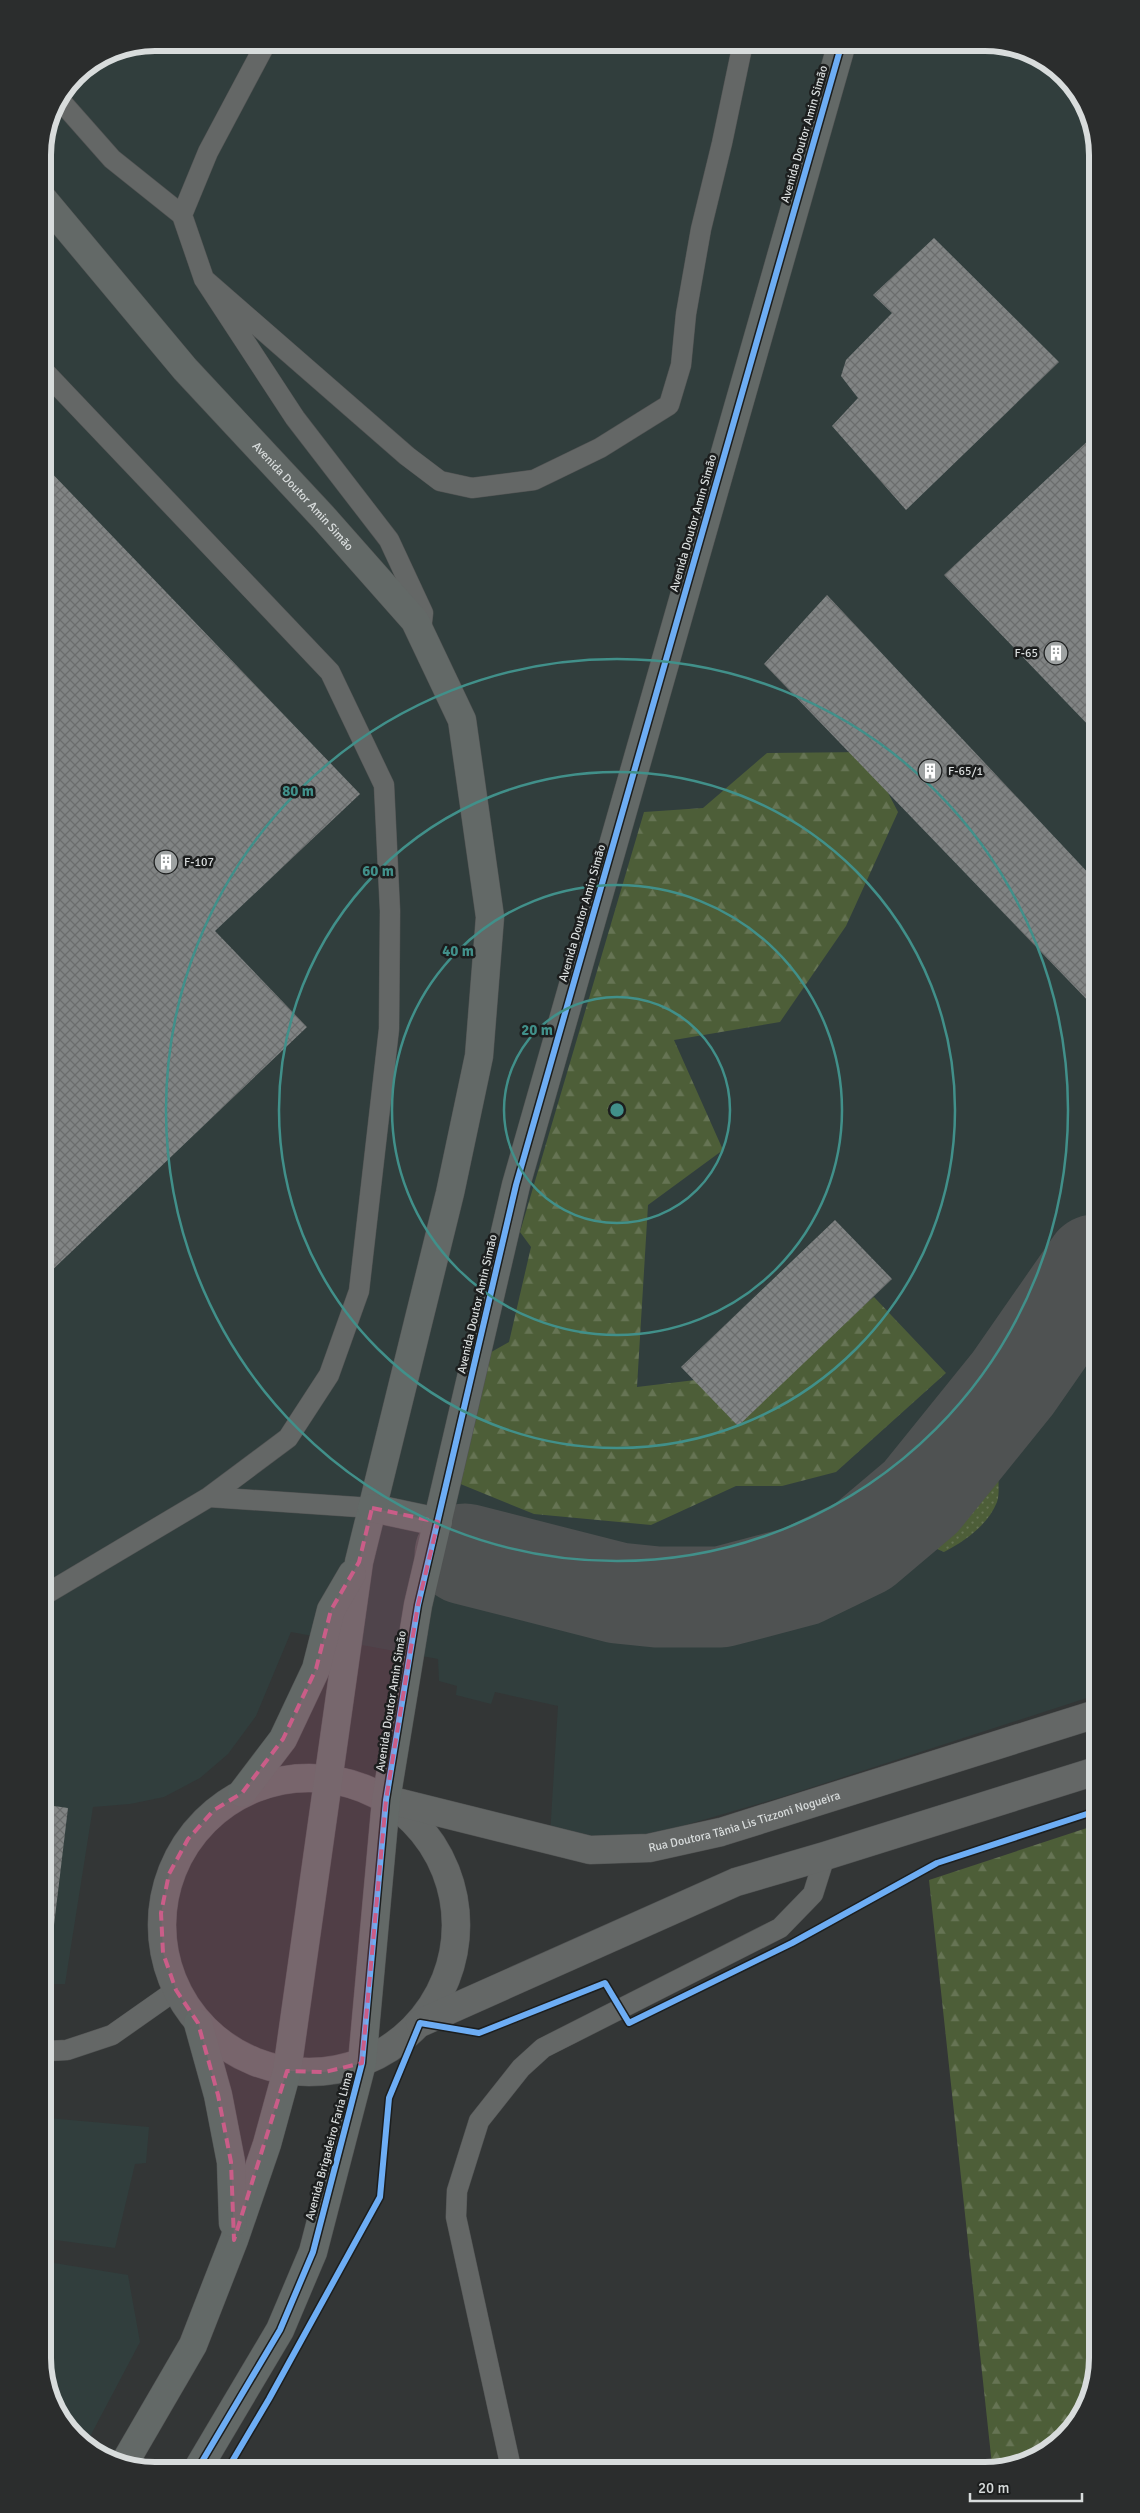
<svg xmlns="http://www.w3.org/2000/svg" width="1140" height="2513" font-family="Signika,sans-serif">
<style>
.built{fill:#313e3d}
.grass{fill:url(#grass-dots)}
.forest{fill:url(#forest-firs)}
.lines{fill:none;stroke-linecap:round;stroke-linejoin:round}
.taxiway{stroke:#4f5252;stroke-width:101}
.building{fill:url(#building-cross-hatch)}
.lane-casing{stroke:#515353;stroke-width:21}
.street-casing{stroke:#515353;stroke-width:29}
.secondary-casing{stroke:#515353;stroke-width:29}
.lane{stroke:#646766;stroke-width:20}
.street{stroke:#646766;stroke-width:28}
.secondary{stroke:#636967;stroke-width:28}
.cycleway-casing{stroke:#1c1e1e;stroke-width:9}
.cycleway{stroke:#6dadf4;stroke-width:6}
.marked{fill:#ca5d88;fill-opacity:0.2;stroke:#ca5d88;stroke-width:4;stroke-dasharray:10 6;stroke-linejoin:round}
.ring{fill:none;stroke:#41908a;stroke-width:2.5}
.labels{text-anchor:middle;stroke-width:5;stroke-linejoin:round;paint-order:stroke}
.street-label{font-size:12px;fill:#d8dcdc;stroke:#1c1e1e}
.poi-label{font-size:12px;fill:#d8dcdc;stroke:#1c1e1e;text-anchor:start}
.rim{fill:none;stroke:#d8dcdc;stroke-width:6}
.centre{fill:#41908a;stroke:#1c1e1e;stroke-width:2.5}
.ring-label{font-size:15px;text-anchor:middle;font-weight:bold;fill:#41908a;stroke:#1c1e1e;stroke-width:5;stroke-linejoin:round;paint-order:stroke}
</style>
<defs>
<pattern id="grass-dots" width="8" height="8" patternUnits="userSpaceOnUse" patternTransform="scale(1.25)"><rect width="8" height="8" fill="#4d5e38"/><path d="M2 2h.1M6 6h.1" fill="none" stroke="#667454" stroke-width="1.8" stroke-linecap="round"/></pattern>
<pattern id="forest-firs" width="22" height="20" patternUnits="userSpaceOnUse" patternTransform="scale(1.25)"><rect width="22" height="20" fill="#4d5e38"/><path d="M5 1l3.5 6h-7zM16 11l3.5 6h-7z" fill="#667454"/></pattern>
<pattern id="building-cross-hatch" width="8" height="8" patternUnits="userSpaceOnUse" patternTransform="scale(1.25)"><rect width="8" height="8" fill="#818484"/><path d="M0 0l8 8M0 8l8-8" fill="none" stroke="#6b6d6d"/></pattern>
</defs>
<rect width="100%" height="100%" fill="#333636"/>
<path class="built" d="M155,43H993L1054,66L1091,119L1096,1695L782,1797L651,1835L592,1841L550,1835L558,1706L495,1692L491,1704L456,1695L457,1686L439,1681L438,1659L291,1632L256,1716L228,1754L200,1778L164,1797L130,1804L93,1807L65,1984H48V1995L43,148L51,112L76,75L112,51Z
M48,2118L149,2127L146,2163L135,2164L115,2248L48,2239Z
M48,2262L128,2275L140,2342L85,2446L49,2394Z"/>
<path class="grass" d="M998,1470C998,1479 1000,1493 997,1502C988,1525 965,1541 944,1552L937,1549L932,1540L935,1530Z"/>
<path class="forest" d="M867,752L898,812L846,926L780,1022L674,1040L723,1150L648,1205L637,1387L779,1370L874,1297L946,1373L836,1472L782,1486H736L651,1525L534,1514L458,1483L486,1355L509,1342L531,1247L520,1232L644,812L703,808L767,753Z
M1096,1825L1097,2358L1074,2426L1021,2464L992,2465L929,1880Z"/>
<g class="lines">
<path class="taxiway" d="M465,1554L618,1593L657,1597H721L801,1576L863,1546L921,1497L1013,1383L1095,1265"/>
</g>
<path class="building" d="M934,238L1059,362L906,510L832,426L858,398L841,376L846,360L892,313L873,295Z
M1092,437L1093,730L944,575Z
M44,465L360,794L215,931L307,1027L46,1276Z
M827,595L1093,878L1094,1007L764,664Z
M835,1220L892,1279L738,1426L681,1367Z
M47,1805L68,1808L49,1967H47Z"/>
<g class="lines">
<g class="lane-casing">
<path id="lane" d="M59,99L112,159L182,215L204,279L295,418L389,540L423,613L421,631
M182,215L208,152L266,43
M204,279L407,456L440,481L472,488L534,480L600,448L669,405L681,365L686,314L701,229L722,143L743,43
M43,370L330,672L384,785L390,911L389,1029L359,1291L329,1375L288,1438L209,1497
M46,1594L209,1497L372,1508
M48,2051L67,2050L112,2035L176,1990
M511,2468L456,2217L457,2191L479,2121L521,2068L543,2048L780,1928L813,1894L825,1856"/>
</g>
<g class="street-casing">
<g id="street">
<circle cx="309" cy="1925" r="147"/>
<path id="s1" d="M393,1801L590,1850L649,1848L721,1832L1096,1714"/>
<path d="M420,2023L736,1882L825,1856L1096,1771"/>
</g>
</g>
<g class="secondary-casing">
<g id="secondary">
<path id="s2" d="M43,199L185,369L323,517L415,621L462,720L490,917L479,1056L450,1193L359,1562L287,2071L267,2144L234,2240L193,2345L125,2462"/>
<path d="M372,1508L438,1522"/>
<path d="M242,1793L283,1739L316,1669L331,1610L352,1574"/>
<path d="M198,2023L218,2095L231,2162L233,2223"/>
<path d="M197,2470L280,2330L313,2252L362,2063L386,1800L418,1605L516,1185L842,43"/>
</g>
</g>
<use href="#lane" class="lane"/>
<use href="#street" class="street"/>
<use href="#secondary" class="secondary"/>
<g class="cycleway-casing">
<path id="cycleway" d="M197,2470L280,2330L313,2252L362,2063L386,1800L418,1605L516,1185L842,43
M227,2470L269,2399L380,2197L389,2098L420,2023L479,2033L605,1983L629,2023L792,1943L937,1863L1096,1811"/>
</g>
<use href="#cycleway" class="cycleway"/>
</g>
<path class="marked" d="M372,1508L438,1522L418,1605L386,1800L362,2063L325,2072L287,2071L234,2240L231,2162L218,2095L198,2023L176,1990L163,1953L161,1913L169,1874L188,1839L214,1810L242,1793L283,1739L316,1669L331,1610L359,1562Z"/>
<g class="ring">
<circle cx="617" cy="1110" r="113"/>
<circle cx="617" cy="1110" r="225"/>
<circle cx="617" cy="1110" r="338"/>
<circle cx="617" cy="1110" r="451"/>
</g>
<defs>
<g id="building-disc" transform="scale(1.25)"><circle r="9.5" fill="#9ea2a2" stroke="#1c1e1e"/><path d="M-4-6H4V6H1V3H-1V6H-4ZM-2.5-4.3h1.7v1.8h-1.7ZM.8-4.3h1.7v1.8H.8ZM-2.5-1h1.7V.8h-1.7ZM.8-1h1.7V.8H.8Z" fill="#fff"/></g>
</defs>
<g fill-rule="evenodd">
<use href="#building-disc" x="1056" y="653"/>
<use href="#building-disc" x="930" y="771"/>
<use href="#building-disc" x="166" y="862"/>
</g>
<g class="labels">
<g class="street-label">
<text transform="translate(804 134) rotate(-74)" y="4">Avenida Doutor Amin Simão</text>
<text dy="4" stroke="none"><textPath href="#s2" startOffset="395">Avenida Doutor Amin Simão</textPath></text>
<text transform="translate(693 523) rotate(-74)" y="4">Avenida Doutor Amin Simão</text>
<text transform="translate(582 913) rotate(-74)" y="4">Avenida Doutor Amin Simão</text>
<text transform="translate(477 1304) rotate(-77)" y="4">Avenida Doutor Amin Simão</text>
<text transform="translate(391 1701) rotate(-81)" y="4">Avenida Doutor Amin Simão</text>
<text dy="4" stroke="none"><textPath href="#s1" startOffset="361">Rua Doutora Tânia Lis Tizzoni Nogueira</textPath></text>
<text transform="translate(329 2146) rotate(-75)" y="4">Avenida Brigadeiro Faria Lima</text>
</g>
<g class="poi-label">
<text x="1038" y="657" text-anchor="end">F-65</text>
<text x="948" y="775">F-65/1</text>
<text x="184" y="866">F-107</text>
</g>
</g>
<path d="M0 0H1140V2513H0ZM155 51H985A104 104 0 0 1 1089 155V2358A104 104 0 0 1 985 2462H155A104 104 0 0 1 51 2358V155A104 104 0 0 1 155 51Z" fill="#2b2d2d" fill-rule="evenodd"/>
<path class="rim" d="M155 51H985A104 104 0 0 1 1089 155V2358A104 104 0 0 1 985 2462H155A104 104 0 0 1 51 2358V155A104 104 0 0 1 155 51Z"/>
<circle cx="617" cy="1110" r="8" class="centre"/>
<g class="ring-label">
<text x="298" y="796">80 m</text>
<text x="378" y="876">60 m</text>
<text x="458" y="956">40 m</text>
<text x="537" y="1035">20 m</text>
</g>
<path d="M970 2493v8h112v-8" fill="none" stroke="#d8dcdc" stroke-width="2.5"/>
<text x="978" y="2493" font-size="15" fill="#d8dcdc" stroke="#1c1e1e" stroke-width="4" paint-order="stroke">20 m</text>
</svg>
